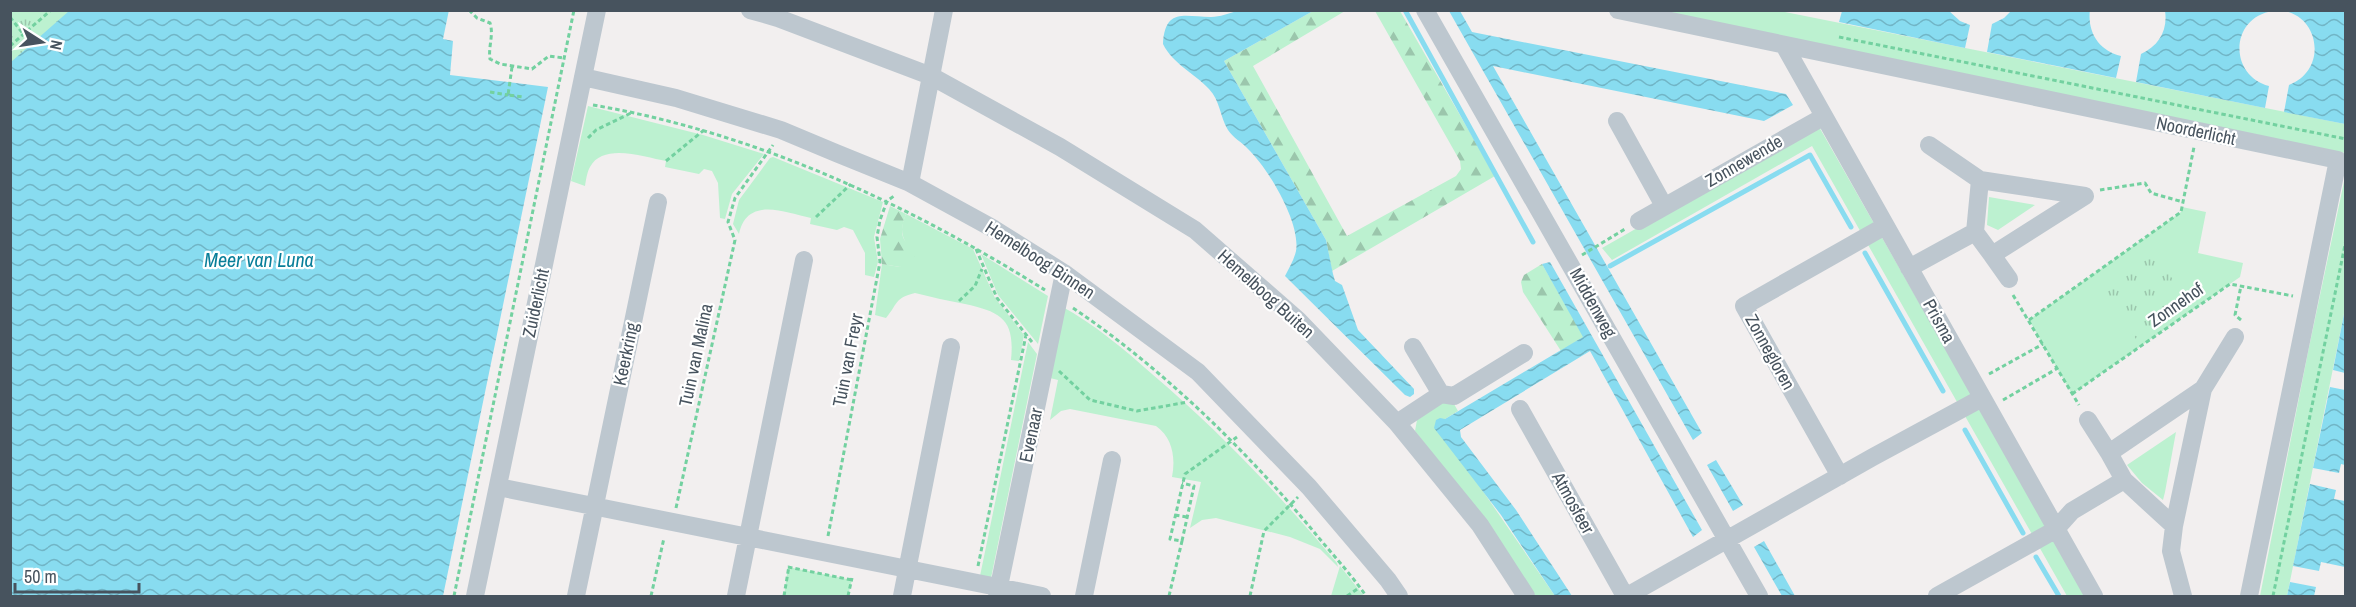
<svg xmlns="http://www.w3.org/2000/svg" width="2356" height="607" font-family="'Archivo Narrow',sans-serif">
<style>
.green{fill:#bcf1d0}
.forest{fill:url(#forest-firs)}
.park{fill:url(#park-tufts)}
.water{fill:url(#water-waves)}
.lines{fill:none;stroke-linecap:round;stroke-linejoin:round}
.stream{stroke:#88dcf0;stroke-width:5}
.path{stroke:#73d1a0;stroke-width:3;stroke-dasharray:4.5 3;stroke-linecap:butt}
.minor{stroke:#bdc7cf;stroke-width:18}
.labels{text-anchor:middle;stroke-width:4.5;stroke-linejoin:round;paint-order:stroke}
.street-label{font-size:18px;fill:#47535e;stroke:#fff}
.water-label{font-size:20px;font-style:italic;fill:#087e99;stroke:#fff}
</style>
<defs>
<pattern id="forest-firs" width="22" height="20" patternUnits="userSpaceOnUse" patternTransform="scale(1.5)"><rect width="22" height="20" fill="#bcf1d0"/><path d="M5 1l3.5 6h-7zM16 11l3.5 6h-7z" fill="#9bc6ac"/></pattern>
<pattern id="park-tufts" width="24" height="20" patternUnits="userSpaceOnUse" patternTransform="scale(1.5)"><rect width="24" height="20" fill="#bcf1d0"/><path d="M3 7l-1-3M5 7V3M7 7l1-3M15 17l-1-3M17 17v-4M19 17l1-3" fill="none" stroke="#9bc6ac"/></pattern>
<pattern id="water-waves" width="16" height="10" patternUnits="userSpaceOnUse" patternTransform="scale(1.5)"><rect width="16" height="10" fill="#88dcf0"/><path d="M0 5q4-4 8 0t8 0" fill="none" stroke="#71b5c6"/></pattern>
</defs>
<rect width="100%" height="100%" fill="#f2efef"/>
<path class="green" d="M1647,11H1780L2345,124V153Z
M588,106L703,135L764,154L732,194L725,219L720,218L718,183L712,171L704,169L699,174L665,167L666,161C645,157 603,142 590,167C587,172 586,180 585,186L571,181Z
M1818,125L2086,596H2067L1812,146L1612,260L1602,248Z
M773,157L883,202L874,237L878,262L874,277L865,275V253L853,230L844,227L837,230L810,224L811,218C784,212 747,196 739,234L733,224L739,200L770,158Z
M2345,177V309L2287,596H2260L2308,352Z
M1989,197L2035,205L1998,230L1987,225Z
M2182,207L2206,212L2198,253L2243,263L2240,277L2072,394L2029,320L2181,212Z
M906,214L973,249L995,298L1024,335L1019,361L1011,360C1015,320 1002,312 965,304C948,301 932,297 915,293C894,298 898,304 886,318L875,315L882,264L900,267L907,245C900,233 901,226 906,214Z
M981,254L1048,296L1038,344L998,295Z
M1061,306C1094,324 1124,349 1152,374C1219,431 1280,495 1337,563L1338,567L1320,549L1290,537L1216,518L1202,520L1190,528L1201,482L1172,477C1176,457 1172,437 1156,426L1070,409L1061,411L1050,420L1058,380L1046,377Z
M1028,342L1037,354L991,578L980,576Z
M1443,402L1454,404L1458,411L1445,419L1478,484L1555,596H1535L1500,542L1415,431L1417,420Z
M2176,432L2165,492L2163,500L2142,483L2127,465Z
M1340,566L1364,596H1331Z
M788,567L852,580L848,596H784Z"/>
<path class="forest" d="M1313,11H1345L1253,66L1347,236L1456,176L1461,169L1460,161L1375,11H1400L1495,176L1332,271L1326,240L1224,61Z
M890,206L906,214C901,227 898,242 915,247L917,255L900,267L882,264L880,239Z
M1542,264L1584,337L1561,351L1523,292L1521,282L1524,275Z"/>
<path class="park" d="M11,11H79L11,71Z
M2154,252L2189,303L2136,339L2101,289Z"/>
<path class="water" d="M449,10L443,39L453,41L450,75L548,87L443,596H11V62L69,11Z
M1948,10L1960,21L1970,25L1965,48L1839,22L1842,11Z
M2090,10C2087,32 2099,51 2121,56L2116,78L1987,52L1992,24L2004,18L2011,11Z
M1238,11H1313L1224,61L1326,240L1333,274L1335,281L1342,285L1358,330L1414,389V394L1410,397L1405,395L1285,276C1289,268 1294,260 1296,251C1301,223 1268,168 1248,149C1242,142 1233,138 1228,130C1220,117 1220,100 1209,89C1194,73 1173,64 1163,44C1165,7 1185,17 1211,17C1220,17 1229,13 1238,11Z
M1449,11H1460L1472,32L1786,94L1793,105L1764,121L1493,66L1702,433L1693,440Z
M2165,11H2345V124L2284,112L2289,85C2332,68 2317,6 2273,11C2230,17 2228,75 2269,86L2265,108L2136,82L2141,54C2159,46 2168,30 2165,11Z
M1550,262L1702,530L1693,537L1590,351L1460,430L1461,437L1516,510L1572,596H1555L1501,515L1434,428L1436,420L1440,418L1445,419L1583,337L1542,264Z
M2345,309V373L2333,370Z
M2330,387L2345,390V465L2341,464L2339,473L2313,468Z
M1716,460L1743,505L1733,511L1707,465Z
M2310,484L2336,490L2334,499L2345,501V567L2321,562L2319,571L2293,566Z
M1764,541L1795,596H1782L1754,547Z
M2290,582L2316,587L2314,596H2287Z"/>
<g class="lines">
<path class="stream" d="M1405,10L1533,242
M1865,253L1943,391
M1610,266L1810,155L1851,227
M1965,430L2023,533
M2036,557L2059,596"/>
<path class="path" d="M469,10L477,18L490,23C494,35 488,47 490,59L500,64L532,69L549,56L564,58
M10,17L24,35
M1839,37L2346,139
M10,46L51,10
M512,67L508,95L523,97
M490,92L508,95
M593,105C756,133 906,203 1045,290
M588,138L596,130L633,112
M666,161L704,130
M2100,190L2145,183L2151,193L2183,202
M816,217L851,184
M976,249L997,298L1032,342
M1582,255L1625,229
M2013,295L2079,405
M959,301L975,286L982,269
M1073,308C1162,368 1246,450 1314,532C1331,553 1351,574 1366,596
M2029,320L2181,212L2194,147
M2241,320L2235,315L2241,286
M1059,371L1090,400L1137,411L1188,402
M1989,374L2043,344
M2072,394L2230,284L2293,296
M2003,400L2058,368
M676,508L735,240L728,222L735,198L773,145
M1175,515L1187,517
M828,536L880,262L877,237L880,220L887,201L894,196
M1182,541L1194,486L1182,483
M978,566L1026,335
M788,567L852,580
M454,596L574,10
M651,596L664,538
M784,596L789,566
M848,596L852,578
M1169,596L1182,541L1170,539L1185,474L1237,437
M1250,596L1264,531L1298,497
M1347,596L1359,588
M2273,596L2346,240"/>
<path class="minor" d="M750,10L778,18L931,76L1060,147L1195,230L1298,320L1397,423L1480,525L1526,596
M1425,10L1759,596
M1618,10L2338,160L2249,596
M1784,45L2094,596
M583,77L676,98L781,130L836,153L910,183L994,229L1064,273L1198,372L1309,487L1388,580L1399,596
M1617,121L1664,206
M1929,145L1980,180
M1980,180L2085,196L1992,255L1975,232Z
M910,183L944,10
M1639,221L1823,117
M1992,255L2009,279
M1909,268L1975,232
M2203,389L2109,453L2124,480L2174,526L2203,389L2235,337
M1441,394L1454,396L1524,353
M1520,409L1625,596
M2088,420L2109,453
M1397,423L1441,394L1413,347
M1840,476L1744,306L1885,226
M498,487L1042,596
M2174,526L2171,551L2183,596
M475,596L597,10
M576,596L658,202
M736,596L804,260
M902,596L951,347
M997,596L1064,273
M1084,596L1112,460
M1627,596L1873,457L1982,398
M1937,596L2055,530L2072,511L2124,480"/>
</g>
<g class="labels">
<g class="street-label">
<text transform="translate(2196 131) rotate(12)" y="6">Noorderlicht</text>
<text transform="translate(1744 161) rotate(-30)" y="6">Zonnewende</text>
<text transform="translate(1040 260) rotate(33)" y="6">Hemelboog Binnen</text>
<text transform="translate(1266 294) rotate(42)" y="6">Hemelboog Buiten</text>
<text transform="translate(536 303) rotate(-78)" y="6">Zuiderlicht</text>
<text transform="translate(1593 303) rotate(61)" y="6">Middenweg</text>
<text transform="translate(2176 305) rotate(-35)" y="6">Zonnehof</text>
<text transform="translate(1939 321) rotate(61)" y="6">Prisma</text>
<text transform="translate(1770 352) rotate(61)" y="6">Zonnegloren</text>
<text transform="translate(626 354) rotate(-78)" y="6">Keerkring</text>
<text transform="translate(696 355) rotate(-78)" y="6">Tuin van Malina</text>
<text transform="translate(848 360) rotate(-79)" y="6">Tuin van Freyr</text>
<text transform="translate(1031 435) rotate(-78)" y="6">Evenaar</text>
<text transform="translate(1573 503) rotate(61)" y="6">Atmosfeer</text>
</g>
<g class="water-label">
<text x="259" y="267">Meer van Luna</text>
</g>
</g>
<rect width="2356" height="607" fill="none" stroke="#47535e" stroke-width="24"/>
<g transform="translate(42 42) rotate(102)" stroke="#ffffff" stroke-width="4.5" paint-order="stroke">
<path d="M0-4.5L10 22L0 15L-10 22Z" fill="#47535e"/>
<text y="-9" font-size="16" font-weight="bold" text-anchor="middle" fill="#47535e">N</text>
</g>
<path d="M15 583v9h124v-9" fill="none" stroke="#47535e" stroke-width="3"/>
<text x="24" y="583" font-size="18" fill="#47535e" stroke="#ffffff" stroke-width="4.5" paint-order="stroke">50 m</text>
</svg>
